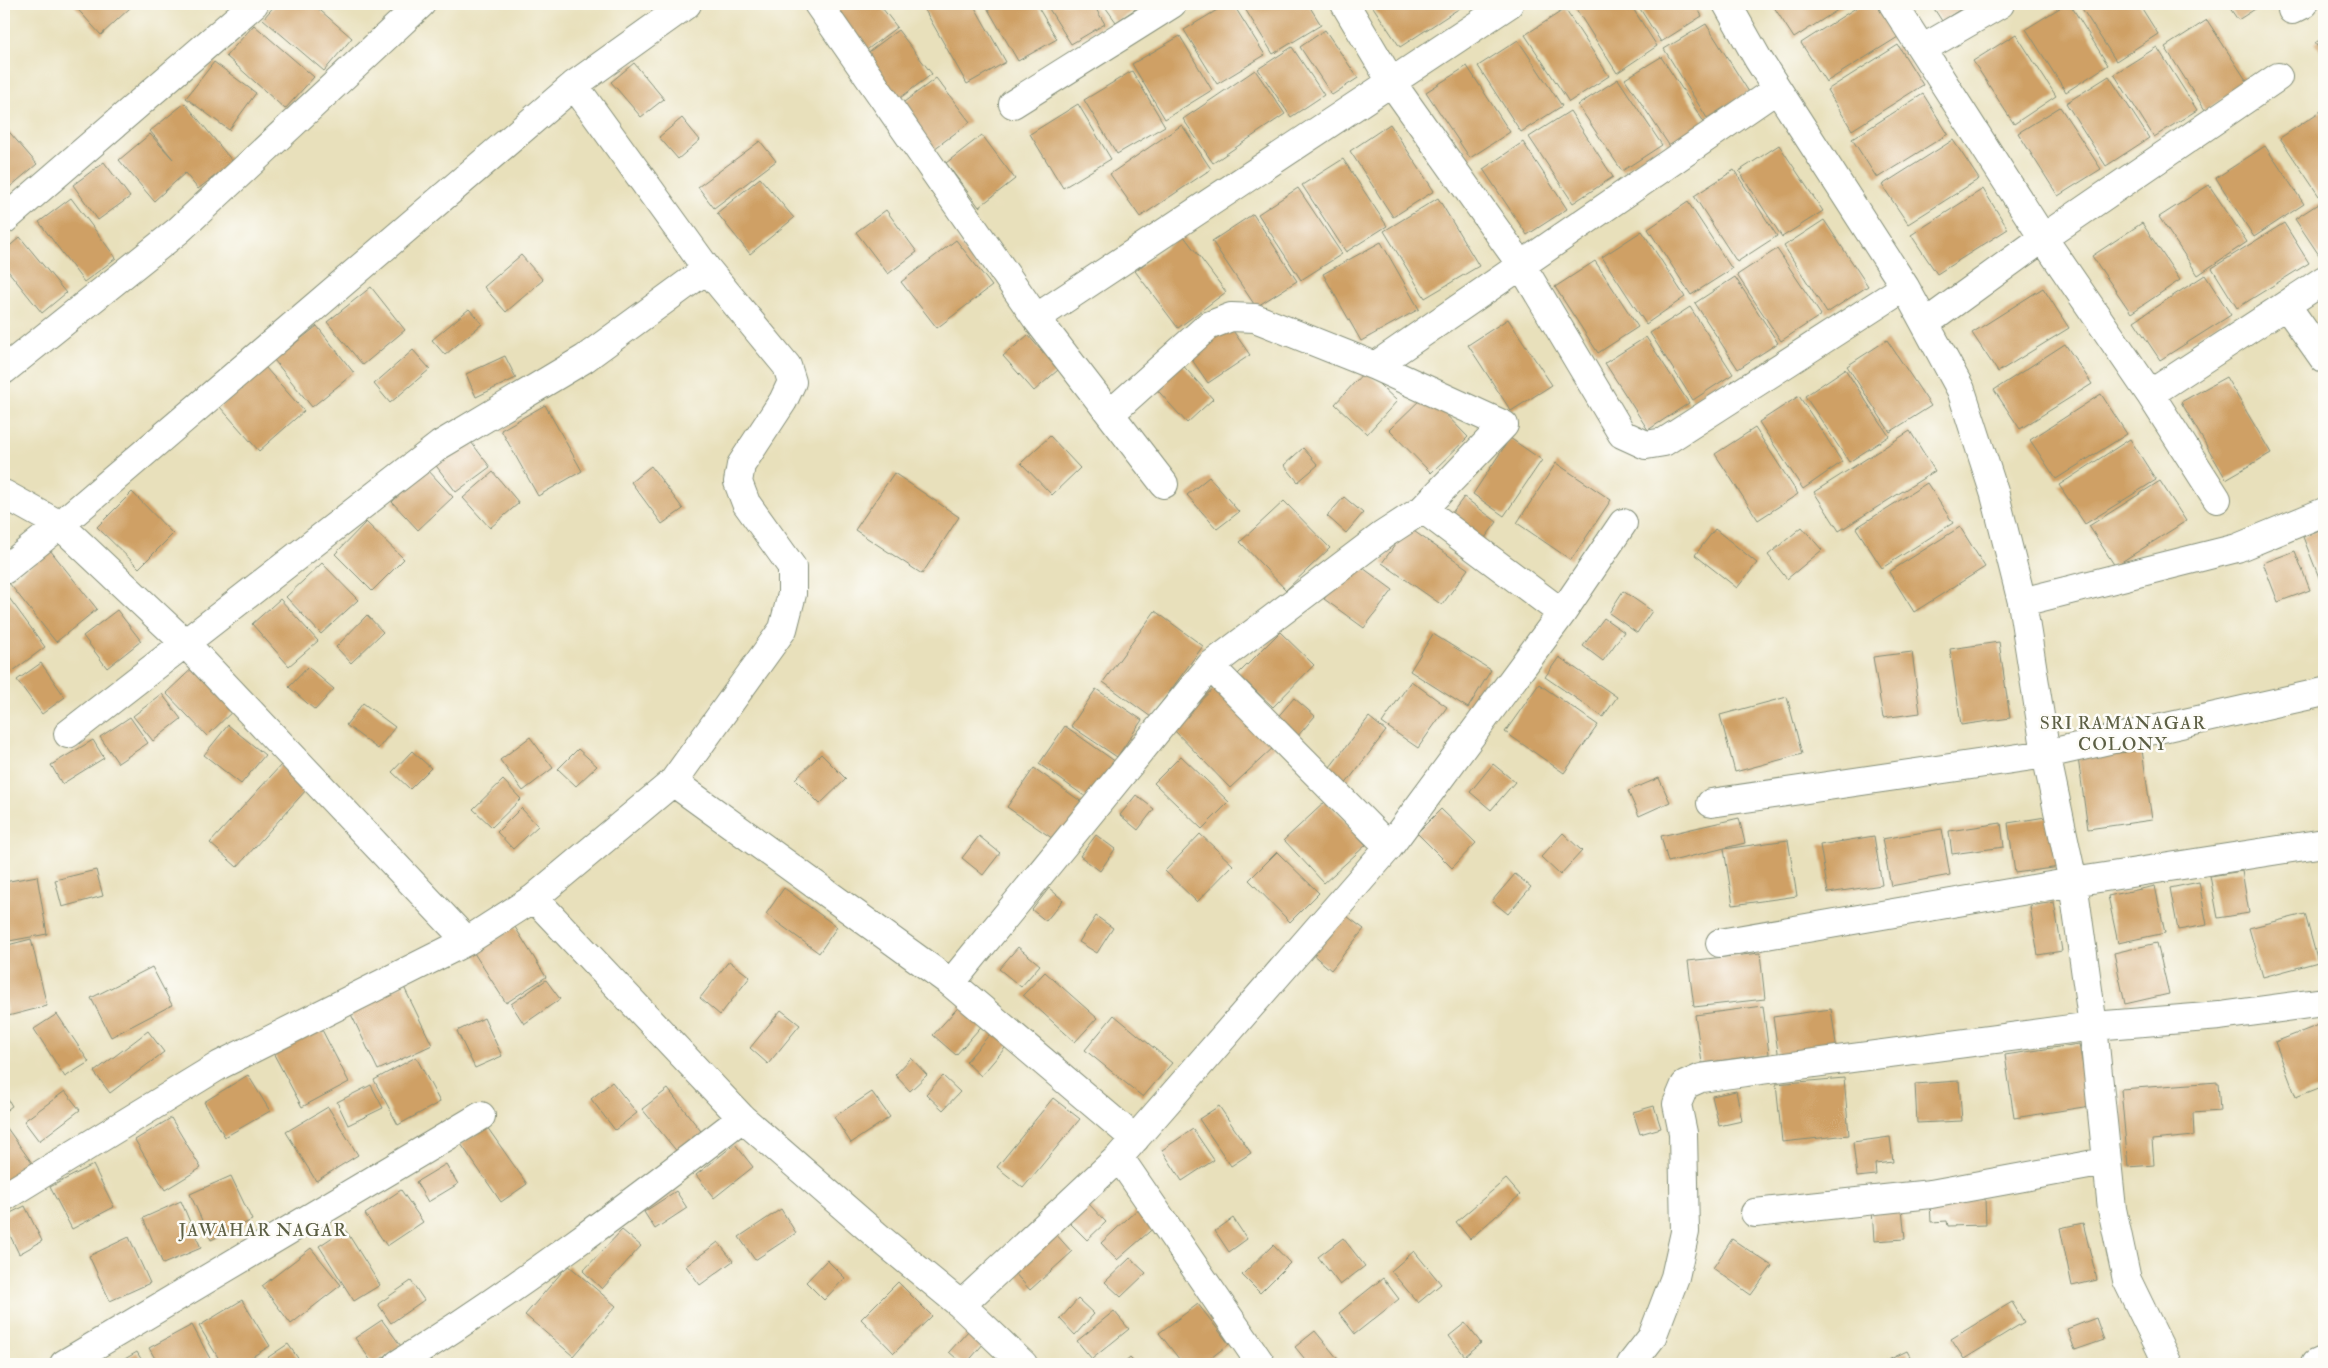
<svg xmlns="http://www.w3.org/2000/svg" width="2328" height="1368" font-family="'IM FELL Double Pica',serif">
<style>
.building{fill:#cfa065}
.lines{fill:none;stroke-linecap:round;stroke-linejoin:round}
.street-casing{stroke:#848e78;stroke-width:30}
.street{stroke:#fff;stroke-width:28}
.labels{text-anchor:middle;stroke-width:5;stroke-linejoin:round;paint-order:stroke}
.neighbourhood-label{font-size:18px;letter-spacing:1px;fill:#5d6045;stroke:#fdfcf7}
</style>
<rect width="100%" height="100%" fill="#fdfcf7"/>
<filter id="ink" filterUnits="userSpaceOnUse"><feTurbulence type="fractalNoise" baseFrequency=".02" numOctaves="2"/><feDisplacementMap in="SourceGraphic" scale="10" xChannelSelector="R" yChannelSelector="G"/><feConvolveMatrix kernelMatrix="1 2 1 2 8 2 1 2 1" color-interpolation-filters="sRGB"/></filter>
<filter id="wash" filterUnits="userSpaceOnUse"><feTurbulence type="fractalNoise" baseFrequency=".0096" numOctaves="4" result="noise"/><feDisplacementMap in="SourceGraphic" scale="20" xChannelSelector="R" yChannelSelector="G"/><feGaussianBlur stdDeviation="1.12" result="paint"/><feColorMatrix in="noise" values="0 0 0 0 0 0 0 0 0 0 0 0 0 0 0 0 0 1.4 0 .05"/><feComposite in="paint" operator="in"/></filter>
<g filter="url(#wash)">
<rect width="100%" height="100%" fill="#e8e0bb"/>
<g id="blocks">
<path class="building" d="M73,4H129L131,7L101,35Z
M276,4H313L352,38L324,71L263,19Z
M836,4H879L897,27L860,55L826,11Z
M924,4H973L1006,62L967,84L922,5Z
M985,4H1036L1057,39L1018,61Z
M1046,4H1093L1105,24L1071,44Z
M1103,4H1143L1116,22Z
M1227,4H1233L1265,55L1217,84L1184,30Z
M1242,4H1308L1321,25L1273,54Z
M1371,4H1461L1463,6L1400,47Z
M1578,4H1630L1657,46L1617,73L1574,6Z
M1637,4H1695L1702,16L1661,42Z
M1772,4H1847L1794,38Z
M1862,4H1876L1898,37L1826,82L1801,43Z
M1931,4H1969L1942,21Z
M2066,4H2070L2108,65L2066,92L2026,29Z
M2079,4H2139L2158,34L2116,61Z
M2227,4H2263L2238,20Z
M1565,9L1609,76L1569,102L1525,35Z
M2207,20L2248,83L2205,110L2165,47Z
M1706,24L1749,92L1707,118L1664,49Z
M254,25L314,77L285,109L226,56Z
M898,30L932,74L896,101L862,57Z
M1325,30L1358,78L1332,95L1300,47Z
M2016,34L2056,96L2014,124L1973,61Z
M1180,36L1212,90L1165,119L1132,64Z
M2324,37V56L2315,43Z
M1518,40L1562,106L1521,132L1478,66Z
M1898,45L1923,85L1852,130L1827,90Z
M1292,47L1324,95L1291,117L1258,69Z
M2157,47L2197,110L2154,137L2114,74Z
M1661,57L1706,125L1671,148L1625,79Z
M214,62L256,93L229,130L186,98Z
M634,63L664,99L641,117L611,82Z
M1467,66L1510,132L1470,158L1426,92Z
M1255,70L1285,114L1213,163L1183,119Z
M1132,71L1165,126L1117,154L1084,100Z
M2109,76L2149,138L2106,166L2066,103Z
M936,78L970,122L934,149L900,105Z
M1618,79L1662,145L1622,171L1578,105Z
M1923,94L1948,134L1877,178L1852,139Z
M185,103L233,162L198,189L185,173L154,201L119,160L150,134L173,159L150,131Z
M1078,104L1111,159L1063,188L1030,134Z
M2060,107L2101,169L2058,196L2018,133Z
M2324,109V192L2319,196L2280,138Z
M1570,111L1613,177L1573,203L1529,137Z
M682,118L700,140L678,159L659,137Z
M1390,124L1434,191L1393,217L1350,151Z
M1182,125L1211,169L1140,217L1110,174Z
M4,126L37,164L4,192Z
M982,135L1015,179L979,207L946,163Z
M1953,140L1979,179L1908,224L1882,185Z
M760,141L776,161L714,208L698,187Z
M1523,142L1567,209L1527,235L1483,169Z
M1779,145L1823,211L1782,237L1739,171Z
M2265,146L2304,204L2254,237L2216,178Z
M1343,159L1387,226L1346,252L1302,185Z
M104,162L130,197L98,220L73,185Z
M1734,170L1777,236L1737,262L1694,196Z
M760,178L794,218L750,254L717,213Z
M2209,185L2247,242L2198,275L2159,217Z
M1298,188L1342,254L1301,280L1258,214Z
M1983,189L2008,229L1937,274L1911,235Z
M71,198L116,258L84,282L39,222Z
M1438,198L1479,266L1425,298L1384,231Z
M2324,200V256L2321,258L2295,219Z
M1688,202L1732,269L1691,295L1648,229Z
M886,210L917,252L888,274L856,232Z
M1253,214L1297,281L1256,307L1212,241Z
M1824,220L1868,286L1827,313L1784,246Z
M2142,223L2180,280L2131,313L2092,256Z
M2284,223L2309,263L2237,308L2212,268Z
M1642,231L1685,297L1646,324L1602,257Z
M1183,235L1226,292L1178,328L1135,271Z
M20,237L66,293L42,313L4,266V251Z
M956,240L992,286L937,328L901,282Z
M1381,242L1419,309L1361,341L1323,274Z
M1777,249L1821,315L1781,341L1737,275Z
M521,255L543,280L506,312L484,287Z
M1595,261L1638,327L1598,353L1555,287Z
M2205,275L2231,315L2160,360L2134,321Z
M1735,277L1778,343L1738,369L1695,303Z
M371,287L405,330L363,365L327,322Z
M2043,288L2069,328L1998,372L1972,333Z
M1690,307L1733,374L1693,400L1650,333Z
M469,309L482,324L445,355L432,340Z
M1508,319L1552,385L1511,411L1468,345Z
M1229,325L1250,355L1208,383L1188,354Z
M317,326L354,373L312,407L274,360Z
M1028,335L1058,370L1034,391L1003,356Z
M1646,337L1689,403L1648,430L1605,363Z
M1887,340L1931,406L1890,432L1847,366Z
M2065,344L2092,384L2020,429L1994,390Z
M413,350L430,369L390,403L374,384Z
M505,356L516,378L476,397L466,374Z
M1178,360L1213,399L1187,423L1152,384Z
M265,367L304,411L259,451L220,407Z
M1845,369L1889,436L1849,462L1805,396Z
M1365,371L1397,401L1367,434L1335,404Z
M2226,377L2271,453L2226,479L2181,402Z
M1426,394L1468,437L1431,473L1389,430Z
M2101,394L2127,434L2056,479L2030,440Z
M1799,396L1842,462L1803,489L1759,422Z
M545,405L582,471L538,496L501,430Z
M1755,428L1798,494L1758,520L1715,454Z
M1910,431L1935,471L1839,531L1814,492Z
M1050,436L1080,468L1052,495L1021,463Z
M468,438L490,467L456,492L434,463Z
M1510,438L1542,460L1504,516L1473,494Z
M2130,439L2156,480L2085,524L2059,485Z
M1303,448L1318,465L1298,482L1284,465Z
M1556,463L1611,500L1571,560L1517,523Z
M651,466L683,509L662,524L631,482Z
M427,469L453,497L418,530L392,502Z
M493,472L519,503L490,528L463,498Z
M894,473L959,517L922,574L855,530Z
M1209,477L1239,512L1217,529L1187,495Z
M2160,481L2186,521L2115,566L2089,526Z
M1927,483L1953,523L1882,568L1856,528Z
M132,492L173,534L139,568L97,527Z
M1344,497L1363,513L1346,533L1327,516Z
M1464,497L1497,522L1478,547L1445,522Z
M1284,501L1330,548L1286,590L1240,542Z
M366,522L404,559L372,591L335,554Z
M1408,527L1468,569L1442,605L1382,563Z
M1802,527L1822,550L1787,579L1768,555Z
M1960,527L1985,567L1914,612L1889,572Z
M2324,528V590L2303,537Z
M1715,529L1757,563L1737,588L1695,555Z
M50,550L97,609L56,642L9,583Z
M2295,551L2310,590L2278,602L2263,563Z
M1352,560L1393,590L1364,628L1324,599Z
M322,563L358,600L321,634L286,597Z
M4,591L45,647L9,674L4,667Z
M1623,591L1652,611L1637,633L1609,613Z
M280,599L318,641L289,666L252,624Z
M117,610L141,641L107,668L83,636Z
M1155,611L1203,646L1151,717L1103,682Z
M367,615L383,632L351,663L336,647Z
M1604,618L1624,632L1603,661L1583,646Z
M1280,632L1314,665L1273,707L1238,674Z
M1433,634L1491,670L1468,708L1410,671Z
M1999,642L2010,718L1961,725L1950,649Z
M1912,652L1920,713L1883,718L1873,657Z
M1559,657L1617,697L1603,717L1545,677Z
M200,661L241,703L207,736L166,693Z
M41,663L65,697L42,714L17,680Z
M308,667L334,689L315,710L289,687Z
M1411,681L1447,707L1418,748L1382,723Z
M1539,684L1598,725L1564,773L1505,732Z
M1217,685L1275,746L1230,788L1172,728Z
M1096,689L1142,720L1117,757L1071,726Z
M162,694L181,719L153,741L133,716Z
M1787,697L1802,754L1735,772L1720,715Z
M1294,698L1315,716L1296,738L1275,720Z
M363,703L395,727L378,749L346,725Z
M130,717L148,743L118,763L100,737Z
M1369,717L1386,731L1341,790L1323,776Z
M228,725L265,755L241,784L204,755Z
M1065,726L1116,762L1090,800L1039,764Z
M530,737L553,768L523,791L500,760Z
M93,740L104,758L62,784L51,765Z
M578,749L597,766L576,786L558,769Z
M2142,750L2152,820L2088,829L2078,758Z
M412,751L431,768L410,789L392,772Z
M821,754L846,779L820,804L795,779Z
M1181,756L1229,802L1202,829L1154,783Z
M1493,764L1515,782L1491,810L1470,792Z
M281,765L307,789L237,867L210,843Z
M1034,768L1086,805L1059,843L1007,807Z
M1659,778L1670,802L1639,816L1628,791Z
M503,780L521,799L492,827L473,809Z
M1136,795L1154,809L1138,830L1120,815Z
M1326,801L1366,845L1324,883L1284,840Z
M521,808L538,826L513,849L497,832Z
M1441,809L1476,843L1452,868L1417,833Z
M2052,816L2060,867L2015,873L2008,823Z
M1739,818L1745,843L1668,862L1661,836Z
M2001,823L2004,847L1952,854L1949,831Z
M1942,829L1950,875L1891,886L1882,839Z
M1563,833L1582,851L1560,875L1541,857Z
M1200,834L1233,865L1197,902L1165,871Z
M1096,835L1115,849L1100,871L1080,856Z
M979,836L1000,853L983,875L962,858Z
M1874,836L1882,885L1828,893L1820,845Z
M1788,840L1797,896L1733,905L1724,849Z
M1277,852L1319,893L1290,922L1249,880Z
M96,870L103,896L62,907L55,880Z
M2242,871L2249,913L2218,918L2210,876Z
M1515,874L1531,887L1508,914L1492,901Z
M37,876L47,934L4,942V882Z
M2199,882L2207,925L2178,930L2170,888Z
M2155,886L2165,933L2118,943L2108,896Z
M784,888L837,927L819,953L766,914Z
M1049,888L1063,900L1046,921L1032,910Z
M2054,902L2062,951L2038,955L2030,906Z
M1344,914L1364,929L1331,970L1312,954Z
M2305,914L2318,962L2263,977L2249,928Z
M1096,916L1113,928L1097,953L1079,942Z
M515,927L546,977L506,1003L474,953Z
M31,939L47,1006L8,1016L4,998V946Z
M2157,943L2169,994L2125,1004L2114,953Z
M1018,947L1040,965L1021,987L999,969Z
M1760,953L1765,999L1694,1007L1688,961Z
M729,961L750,977L720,1015L700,998Z
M152,967L172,1005L111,1037L91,998Z
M1045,972L1097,1018L1075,1042L1023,995Z
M546,980L560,999L524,1024L511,1004Z
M403,985L432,1045L378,1070L349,1010Z
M964,1001L986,1021L956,1055L933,1035Z
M1763,1006L1769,1054L1702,1063L1695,1015Z
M1831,1009L1837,1051L1779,1059L1773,1017Z
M781,1010L800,1025L768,1064L750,1048Z
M57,1014L89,1062L65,1077L34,1029Z
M1114,1015L1172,1063L1143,1097L1085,1050Z
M484,1018L502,1056L475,1068L457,1031Z
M2324,1023V1086L2296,1097L2275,1042Z
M319,1024L349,1082L302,1107L271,1049Z
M995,1028L1011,1041L981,1076L966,1062Z
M148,1031L164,1052L110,1093L94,1072Z
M2079,1044L2090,1106L2014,1118L2005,1055Z
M416,1057L440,1102L398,1125L374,1080Z
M911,1058L927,1075L910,1091L895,1075Z
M248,1075L270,1111L225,1137L204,1102Z
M943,1076L960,1092L943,1110L926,1094Z
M1844,1078L1849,1135L1782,1142L1776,1084Z
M1959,1081L1962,1121L1917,1123L1915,1084Z
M612,1082L637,1113L615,1130L591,1099Z
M2218,1082L2220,1111L2193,1113L2194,1136L2152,1140L2154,1165L2128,1167L2121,1089Z
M371,1085L383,1108L348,1125L337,1102Z
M668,1089L704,1135L679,1154L642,1109Z
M65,1091L80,1110L39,1141L24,1121Z
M1736,1091L1742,1121L1719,1126L1712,1096Z
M872,1092L890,1117L851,1143L834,1117Z
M4,1093L12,1106L4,1112Z
M1053,1098L1080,1119L1023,1188L997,1167Z
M1219,1106L1251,1153L1231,1166L1199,1119Z
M1654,1106L1661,1128L1640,1134L1633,1112Z
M328,1107L358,1155L316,1181L286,1132Z
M171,1118L201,1168L165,1190L135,1140Z
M487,1127L527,1184L501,1202L461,1144Z
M7,1128L32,1163L4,1183V1130Z
M1193,1129L1214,1160L1182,1181L1162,1150Z
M1890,1137L1893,1162L1875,1164L1876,1175L1857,1177L1853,1142Z
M735,1144L753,1167L714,1198L696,1175Z
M446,1164L458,1184L428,1202L416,1182Z
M93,1165L114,1207L72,1229L50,1187Z
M231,1176L252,1220L211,1240L190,1194Z
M1506,1179L1520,1195L1470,1239L1456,1222Z
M401,1190L423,1222L387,1246L365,1214Z
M676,1191L687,1208L655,1229L644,1212Z
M1985,1199L1986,1225L1948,1226L1947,1221L1931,1222L1930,1201Z
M181,1201L201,1248L163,1264L143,1218Z
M1087,1202L1106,1222L1087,1240L1067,1220Z
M25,1206L42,1241L19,1254L4,1223V1216Z
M1140,1207L1157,1225L1117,1260L1101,1243Z
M1902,1208L1905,1239L1874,1241L1872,1210Z
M781,1209L796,1233L755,1260L739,1237Z
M1233,1218L1247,1239L1229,1252L1215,1231Z
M2083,1223L2097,1280L2072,1286L2060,1228Z
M345,1229L380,1285L354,1301L319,1246Z
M622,1230L641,1246L602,1289L583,1271Z
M1054,1232L1072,1252L1030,1290L1013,1271Z
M129,1237L150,1283L110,1301L89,1256Z
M1343,1238L1365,1266L1340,1285L1318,1257Z
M1732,1239L1772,1266L1751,1295L1713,1268Z
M718,1242L733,1261L700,1285L686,1266Z
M1273,1245L1290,1263L1260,1293L1242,1275Z
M311,1248L341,1285L291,1324L262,1286Z
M1414,1251L1441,1284L1418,1303L1391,1271Z
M1130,1258L1146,1273L1121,1297L1105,1282Z
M827,1260L845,1278L824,1300L806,1282Z
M568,1265L616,1306L573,1356L525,1315Z
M1383,1278L1399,1299L1355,1334L1339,1313Z
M411,1281L424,1300L391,1323L378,1304Z
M898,1282L932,1316L894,1353L861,1319Z
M1078,1299L1094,1314L1075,1335L1060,1319Z
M242,1300L270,1346L240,1364H222L199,1326Z
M2012,1302L2024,1322L1964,1359L1951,1339Z
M1198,1304L1229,1344L1203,1364H1183L1159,1333Z
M1114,1311L1129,1329L1092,1359L1077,1341Z
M2096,1318L2104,1340L2075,1350L2067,1329Z
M382,1320L401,1346L373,1364L355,1338Z
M1465,1323L1481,1343L1465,1356L1449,1336Z
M192,1325L213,1364H158L149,1348Z
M969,1330L984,1343L966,1364H963L949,1352Z
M1315,1331L1342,1364H1309L1295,1347Z
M288,1344L302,1364H258Z
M1907,1351L1914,1364H1880Z
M137,1352L144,1364H116Z
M1130,1358L1136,1364H1123Z"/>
</g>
</g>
<g filter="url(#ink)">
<use href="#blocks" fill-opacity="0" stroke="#848e78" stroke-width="1"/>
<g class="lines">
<g class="street-casing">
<path id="street" d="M818,4L1036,318L1110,414L1208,326L1231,317L1255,318L1375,366L1504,425L1423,509
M1345,4L1392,83L1522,266L1622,434L1646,445L1664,442L1905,287
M1727,4L1758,59L1905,287L1961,390L1995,495L2022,602L2046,754L2073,882L2093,1026L2112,1209L2127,1280L2168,1364
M1893,4L2043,238L2150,394L2217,499
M2292,10L2304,4
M1922,49L2000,4
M1013,104L1172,4
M4,220L254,4
M2286,305L2324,359
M1036,318L1509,4
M1926,323L2043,238L2278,77
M1375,366L1777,89
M4,370L179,230L421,4
M2150,394L2324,280
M1110,414L1164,484
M4,494L60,525L186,644L467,941
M4,570L60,525L574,85L687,4
M2022,602L2237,548L2324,512
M1210,666L1389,847
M68,734L440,445L584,359L707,269
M673,782L951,983
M1711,803L2046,754L2324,692
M534,898L742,1118L882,1240L961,1305L1119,1157L1389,847L1562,613L1623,523
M1720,943L2073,882L2324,843
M1135,1139L951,983L1210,666L1383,535L1423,509L1562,613
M1119,1157L1261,1364
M4,1197L220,1065L467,941L534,898L673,782L783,629L792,594V567L746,503L738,482L741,465L783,401L792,382L787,366L707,269L574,85
M1755,1213L1931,1194L2105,1162
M961,1305L1023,1364
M64,1364L481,1116
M398,1364C518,1289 630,1204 742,1118
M1631,1364L1652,1337L1675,1277L1685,1232L1683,1133L1677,1104L1685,1085L1701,1078L2093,1026L2220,1016L2324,1002
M2315,1364L2324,1360"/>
</g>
<use href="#street" class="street"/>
</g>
</g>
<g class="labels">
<g class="neighbourhood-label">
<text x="2123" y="729">SRI RAMANAGAR<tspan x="2123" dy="21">COLONY</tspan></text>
<text x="263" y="1236">JAWAHAR NAGAR</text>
</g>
</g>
<rect width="2328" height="1368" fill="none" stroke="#fdfcf7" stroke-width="20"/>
</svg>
